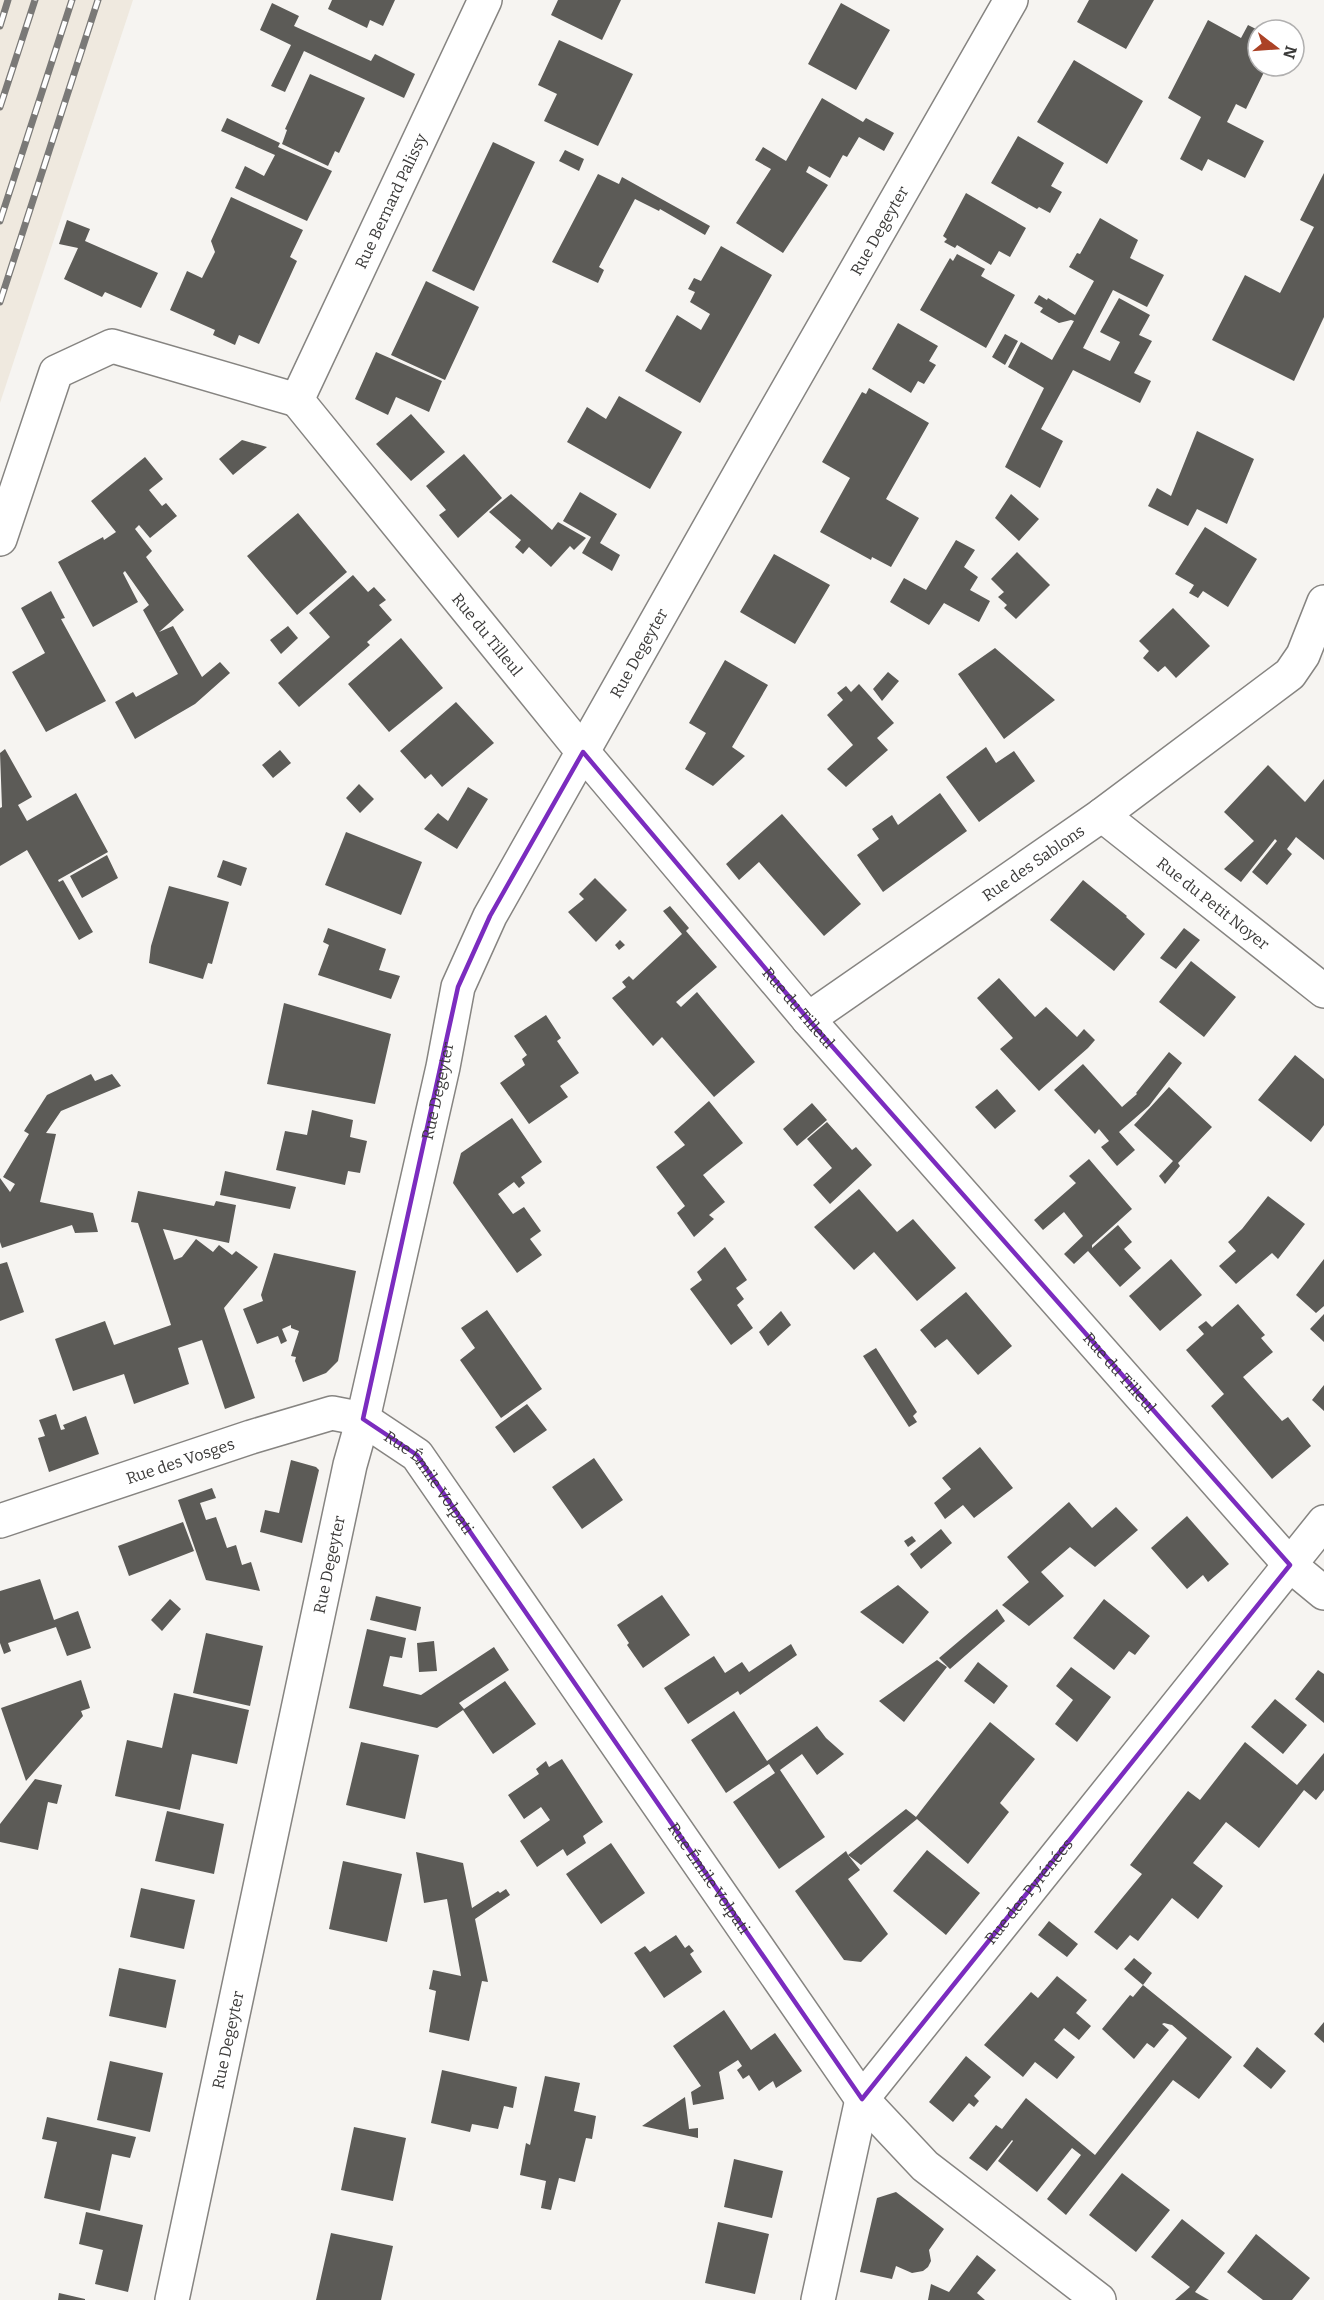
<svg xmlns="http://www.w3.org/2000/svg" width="1324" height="2300" font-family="Bitter,serif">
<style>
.built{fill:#efe9df}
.building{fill:#5c5b57}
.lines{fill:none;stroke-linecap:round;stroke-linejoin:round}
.minor-casing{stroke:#868481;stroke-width:36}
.minor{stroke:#fff;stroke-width:33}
.rail-casing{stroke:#7a7977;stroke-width:7}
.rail{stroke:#fff;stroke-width:4.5;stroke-dasharray:14;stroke-linecap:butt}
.marked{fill:none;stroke:#7b2cbf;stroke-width:4.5;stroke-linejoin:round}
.labels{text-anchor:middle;stroke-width:6;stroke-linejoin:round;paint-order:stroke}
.street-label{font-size:16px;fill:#3b3a39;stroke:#fff}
</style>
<rect width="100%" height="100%" fill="#f6f4f1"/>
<path class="built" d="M0,0H133L0,403Z"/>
<path class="building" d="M332,0H395L383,26L370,20L367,28L328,9Z
M558,0H621L602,40L551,15Z
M1089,0H1154L1126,49L1077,22Z
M272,3L299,16L294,26L371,61L375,54L415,74L404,98L304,51L285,92L271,86L291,45L260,30Z
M841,3L890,30L856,90L808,64Z
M1208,20L1241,38L1248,25L1258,30V66H1267L1246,109L1236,104L1227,122L1264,141L1245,178L1208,159L1202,171L1180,159L1201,117L1168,98Z
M559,40L633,74L598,146L544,121L557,94L538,85Z
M1074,60L1143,101L1107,164L1037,122Z
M310,74L365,98L339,153L335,151L328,166L282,144L287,130L285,129Z
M822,98L863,122L866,118L894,133L884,151L859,137L847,157L843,155L830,178L809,166L806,172L828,185L783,253L736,223L771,169L755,160L763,147L786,161Z
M227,118L280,143L278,147L332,171L307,221L235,188L245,166L264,176L275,155L221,131Z
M1018,136L1064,163L1051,186L1062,192L1050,213L1039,207L1037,209L991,183Z
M493,142L535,162L474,291L432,271Z
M565,150L584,159L579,171L559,161Z
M1324,173V317L1294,381L1212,340L1245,275L1280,293L1314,227L1300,220Z
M598,174L619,184L622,177L710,226L705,235L660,209L659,211L635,199L599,267L604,270L598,283L552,262Z
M966,193L1026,228L1010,257L999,251L991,265L957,245L955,248L944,242L947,239L943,236Z
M231,197L303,230L290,257L297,261L259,344L239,335L235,345L213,335L215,330L170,310L187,271L202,278L215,252L211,241Z
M1100,218L1138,240L1130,258L1164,275L1147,307L1113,290L1083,348L1110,361L1120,342L1100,332L1119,298L1150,315L1139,335L1152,341L1134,373L1151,381L1140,403L1073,370L1041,429L1063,441L1040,488L1005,467L1044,388L1008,367L1021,342L1052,360L1074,321L1071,320L1059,323L1040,312L1043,308L1034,303L1039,295L1047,300L1048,298L1075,315L1094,281L1069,267L1077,253L1080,254Z
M67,220L90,229L85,241L158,273L141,308L105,292L102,297L64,279L78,248L59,244Z
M721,246L772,275L700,403L645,371L677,315L701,330L710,314L690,302L695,292L688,289L694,278L701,281Z
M957,254L985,269L981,276L1015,295L986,348L920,310L950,258L953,261Z
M426,281L479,307L445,380L391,355Z
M898,323L938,346L929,361L936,365L924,384L918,381L911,393L872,369Z
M1005,334L1018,341L1005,365L992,357Z
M376,352L442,381L429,412L396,397L388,415L355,399Z
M869,388L929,423L886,499L919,518L891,567L872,557L871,560L820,532L850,478L822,462L862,392L866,394Z
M619,396L682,432L650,489L567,442L587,407L606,419Z
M411,414L445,452L411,481L376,444Z
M1197,431L1254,459L1227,524L1197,509L1188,526L1148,506L1157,488L1171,496Z
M242,440L267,447L233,475L219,459Z
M464,454L502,498L458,538L439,515L446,510L426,486Z
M145,457L163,479L149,490L162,506L166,503L177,516L150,538L139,525L135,529L152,551L146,557L184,610L159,632L173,626L202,677L220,662L230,673L195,704L135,739L115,702L133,692L136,697L178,674L143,610L149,605L125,571L123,573L138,602L93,627L58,562L103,537L104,540L116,532L91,501Z
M580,492L617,514L600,543L620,555L612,571L582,553L591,537L563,521Z
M511,494L552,530L558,522L586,538L574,550L570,546L551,567L529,547L523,554L515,547L521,540L489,512Z
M1011,494L1039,519L1019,541L995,518Z
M298,513L347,572L297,615L247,556Z
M1205,527L1257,559L1228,607L1203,591L1198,598L1189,593L1194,585L1175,574Z
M956,540L975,550L964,567L978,577L970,590L990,601L979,622L944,603L929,625L890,602L904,578L926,590Z
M1017,552L1050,585L1016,619L1004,608L1007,605L998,597L1004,592L991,579Z
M774,554L830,585L795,644L740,612Z
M353,575L368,592L374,587L386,600L379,605L392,620L367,642L370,645L299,707L278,683L330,637L309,613Z
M51,591L65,618L61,619L106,701L46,732L12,672L45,653L21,608Z
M1173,608L1210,646L1176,678L1165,666L1158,672L1143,658L1149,651L1139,641Z
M288,626L298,638L281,654L270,640Z
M401,638L443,688L389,732L348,684Z
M995,648L1055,700L1004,739L958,674Z
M725,660L768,685L732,747L745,756L713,786L685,769L706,733L689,723Z
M888,672L899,681L882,701L873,689Z
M859,684L894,723L877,738L888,750L846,787L827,769L853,745L827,715L843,700L837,693L846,686L851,692Z
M456,702L494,743L442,787L431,774L425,779L400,751Z
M986,747L996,763L1014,751L1035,781L979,822L946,777Z
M5,749L32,797L18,805L27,821L76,793L108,852L58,880L59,882L63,880L93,932L79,940L27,850L0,866V808L2,807L0,753Z
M280,750L291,763L273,778L262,765Z
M1268,765L1305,802L1324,779V860L1296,837L1287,849L1292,854L1267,885L1252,872L1277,841L1275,839L1241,882L1224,869L1254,841L1224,812Z
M359,784L374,799L360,813L346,798Z
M468,787L488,799L457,849L424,829L438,813L448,821Z
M940,793L967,831L883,892L857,855L879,839L872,829L892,815L898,825Z
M782,814L861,904L824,936L759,862L739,880L726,864Z
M346,832L422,862L401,915L325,885Z
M107,855L118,878L82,898L70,876Z
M223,860L247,868L241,886L217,877Z
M595,878L627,910L596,942L568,912L584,899L579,894Z
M1083,880L1127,916L1126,917L1145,934L1114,971L1050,920Z
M169,886L229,902L212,964L208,963L203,979L149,963L151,946Z
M670,906L689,928L686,931L717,967L676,1002L681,1007L697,992L755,1062L714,1097L662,1037L653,1046L612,998L626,987L622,982L629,976L633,980L682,934L663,911Z
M328,928L386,949L379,970L400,976L391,999L318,975L329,945L323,942Z
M1184,928L1200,940L1176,969L1160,958Z
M620,940L625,945L619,950L615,945Z
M1191,961L1236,997L1204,1037L1159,1002Z
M999,978L1035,1017L1046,1007L1077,1037L1084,1029L1095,1040L1088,1048L1039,1091L1000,1049L1013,1038L977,998Z
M284,1003L391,1034L375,1104L267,1084Z
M546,1015L561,1038L557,1041L579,1073L560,1086L568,1097L529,1124L500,1083L525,1065L522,1059L527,1055L514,1036Z
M1169,1052L1182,1063L1149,1106L1119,1132L1135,1150L1117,1166L1101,1147L1109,1141L1099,1129L1095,1134L1054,1090L1083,1064L1122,1107L1137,1094L1136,1093Z
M1295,1055L1324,1079V1125L1311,1142L1258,1100Z
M91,1074L95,1081L112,1074L121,1086L61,1111L46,1133L56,1134L40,1202L93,1213L98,1232L75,1233L72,1225L2,1248L0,1242V1178L10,1192L15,1184L3,1177L29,1134L24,1131L47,1095Z
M1169,1087L1212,1127L1178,1163L1180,1166L1165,1184L1159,1176L1173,1161L1134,1125Z
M997,1089L1016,1111L995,1129L975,1107Z
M709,1101L743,1143L703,1175L725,1202L709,1215L714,1219L694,1237L677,1213L685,1206L656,1167L685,1145L674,1132Z
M812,1103L827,1120L797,1146L783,1129Z
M312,1110L353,1120L350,1137L367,1141L360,1173L348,1171L345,1185L276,1170L285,1131L307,1135Z
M512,1118L542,1162L521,1177L525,1183L519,1188L514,1182L498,1194L513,1214L524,1207L541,1231L530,1239L542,1255L517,1273L453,1183L461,1153Z
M827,1122L852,1150L856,1147L872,1165L830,1204L813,1185L832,1168L807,1139Z
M1089,1159L1132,1209L1092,1245V1248L1118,1225L1132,1242L1124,1249L1141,1268L1120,1287L1088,1251L1074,1264L1064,1254L1083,1236L1064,1212L1043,1230L1034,1220L1076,1183L1069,1176Z
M225,1171L296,1187L290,1209L220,1195Z
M859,1189L897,1232L913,1219L956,1268L917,1301L874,1252L854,1270L814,1227Z
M138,1191L214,1206L216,1201L236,1205L229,1243L163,1229L174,1260L182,1257L196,1239L213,1252L219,1245L232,1255L236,1251L258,1267L224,1308L255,1398L225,1409L202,1340L178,1348L189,1384L134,1404L124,1374L73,1391L55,1339L105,1321L114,1345L171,1325L138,1223L131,1222Z
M1268,1196L1305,1224L1278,1259L1272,1253L1236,1284L1219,1266L1236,1251L1228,1242L1242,1229Z
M725,1247L747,1280L736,1288L744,1299L737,1305L753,1328L731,1345L690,1289L702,1280L697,1272Z
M274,1253L356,1271L338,1361L326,1373L303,1382L295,1361L296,1357L291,1356L299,1331L291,1328V1325L282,1329L287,1341L281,1344L278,1336L257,1344L243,1309L263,1301L261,1295Z
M1171,1259L1202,1295L1160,1331L1129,1296Z
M1324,1259V1306L1316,1313L1296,1295Z
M7,1262L24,1312L0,1321V1264Z
M966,1292L1012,1346L978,1375L947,1339L935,1348L920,1330Z
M1238,1304L1265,1335L1261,1338L1273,1352L1243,1377L1282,1421L1288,1417L1311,1446L1272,1479L1211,1406L1224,1394L1186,1350L1204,1334L1198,1327L1206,1321L1212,1327Z
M487,1310L542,1389L501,1418L460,1360L475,1348L461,1328Z
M781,1311L791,1325L768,1346L759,1332Z
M1324,1314V1342L1310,1329Z
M876,1348L917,1412L913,1416L917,1422L909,1427L863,1356Z
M1324,1385V1411L1312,1400Z
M527,1404L547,1430L514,1453L495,1427Z
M56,1414L61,1430L65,1429L63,1425L86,1416L99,1454L49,1472L38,1438L45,1436L39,1420Z
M980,1447L1013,1488L974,1518L963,1505L945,1519L934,1503L951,1489L942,1478Z
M594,1458L623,1500L582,1529L552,1487Z
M291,1460L316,1467L319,1470L302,1543L260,1532L265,1510L279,1513Z
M212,1488L216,1498L200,1503L206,1520L216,1517L227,1548L236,1545L242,1565L251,1562L260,1591L206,1580L178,1500Z
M1069,1502L1092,1528L1116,1507L1138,1530L1095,1567L1070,1547L1041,1572L1064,1596L1029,1626L1002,1605L1029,1582L1007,1557Z
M1187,1516L1229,1564L1208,1582L1203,1575L1187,1589L1151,1548Z
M183,1522L194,1551L129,1576L118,1546Z
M941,1529L952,1543L921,1569L910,1554Z
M912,1536L916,1541L908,1547L904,1541Z
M40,1579L54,1620L78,1611L91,1648L67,1656L56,1627L8,1643L11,1651L4,1654L0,1643V1591Z
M898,1585L929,1612L903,1644L860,1612Z
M662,1595L690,1635L643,1668L627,1645L629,1643L617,1625Z
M376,1596L421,1607L416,1631L370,1620Z
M170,1599L181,1609L162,1631L151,1620Z
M1104,1599L1150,1636L1135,1655L1129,1651L1114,1670L1073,1638Z
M997,1609L1005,1621L950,1669L939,1658Z
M367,1629L406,1638L402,1658L390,1656L383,1686L421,1695L494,1647L509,1670L459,1703L464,1709L505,1681L536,1724L493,1754L463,1710L437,1728L349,1708Z
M206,1633L263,1646L250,1706L193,1693Z
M434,1641L437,1671L419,1672L417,1643Z
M791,1644L797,1655L740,1695L738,1691L688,1724L664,1688L714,1656L725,1673L742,1662L749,1672Z
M937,1660L947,1667L904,1722L879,1701Z
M978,1662L1008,1686L994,1704L964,1681Z
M1071,1667L1111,1697L1077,1742L1055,1724L1073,1700L1056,1686Z
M1318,1670L1324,1674V1723L1295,1699Z
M81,1680L90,1708L81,1711L83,1716L26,1781L1,1708Z
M174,1693L249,1710L237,1764L192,1754L180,1810L115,1796L127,1740L162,1748Z
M1275,1699L1307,1725L1283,1754L1251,1727Z
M734,1711L767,1761L817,1726L826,1738L844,1754L817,1775L802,1754L780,1770L825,1837L779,1869L733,1802L775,1773L769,1764L726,1793L691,1740Z
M990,1722L1035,1759L1000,1803L1009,1812L968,1864L917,1819L861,1865L848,1855L860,1870L848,1879L888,1934L861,1962L844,1960L795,1891L846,1851L848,1855L906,1809L916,1817Z
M361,1742L419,1755L405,1819L346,1805Z
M1245,1742L1297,1785L1324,1753V1790L1316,1800L1304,1790L1259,1848L1226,1822L1193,1863L1223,1886L1198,1919L1172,1898L1138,1941L1130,1935L1117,1950L1094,1932L1142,1874L1130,1865L1188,1791L1200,1800Z
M562,1759L603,1822L583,1836L586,1843L567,1856L563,1849L537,1867L520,1841L550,1820L541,1807L524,1819L508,1795L539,1774L536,1769L546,1761L549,1767Z
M35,1779L62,1785L57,1804L48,1802L38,1850L0,1842V1824Z
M167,1811L224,1824L214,1874L155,1861Z
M611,1843L645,1893L601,1924L566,1874Z
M927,1850L980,1893L946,1935L893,1891Z
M416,1852L463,1863L472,1908L498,1891L500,1893L506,1889L510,1895L475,1919L488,1982L482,1981L469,2041L429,2032L436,1991L429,1989L433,1970L461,1976L447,1899L424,1903Z
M343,1861L402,1874L387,1942L329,1929Z
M141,1888L195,1900L184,1949L130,1937Z
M1049,1921L1078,1944L1067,1957L1038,1935Z
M676,1935L685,1948L689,1945L694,1951L690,1954L702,1972L664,1998L634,1953L645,1946L650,1952Z
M1134,1958L1152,1973L1143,1985L1124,1969Z
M119,1968L176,1980L166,2028L109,2016Z
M1057,1976L1087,2000L1076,2013L1091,2026L1079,2040L1064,2028L1054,2040L1075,2057L1057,2079L1035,2062L1023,2077L984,2045L1031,1992L1038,1998Z
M1143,1985L1232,2057L1199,2099L1173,2080L1066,2215L1047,2199L1081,2155L1072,2148L1037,2192L998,2161L1013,2141L1012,2140L987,2171L969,2158L996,2125L1002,2129L1026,2098L1095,2155L1187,2038L1172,2025L1164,2023L1162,2024L1169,2030L1154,2048L1147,2043L1134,2059L1102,2029L1130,1995L1133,1997Z
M724,2010L751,2050L775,2033L802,2071L776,2088L773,2081L759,2091L749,2075L743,2079L737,2070L742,2066L738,2060L719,2072L724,2099L693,2105L691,2092L701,2086L673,2046Z
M1324,2022V2043L1314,2034Z
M1257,2047L1286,2071L1271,2089L1243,2066Z
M966,2056L991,2077L974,2096L979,2101L974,2107L969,2103L953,2122L929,2102Z
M110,2061L163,2073L150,2132L97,2120Z
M442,2070L517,2087L513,2108L504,2106L498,2129L472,2124L470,2132L431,2123Z
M545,2076L580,2083L574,2111L596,2116L592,2139L586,2138L575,2182L559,2178L551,2210L541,2208L546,2181L520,2175L526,2143L530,2145Z
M685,2097L689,2129L698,2128V2138L642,2126Z
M47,2117L136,2137L130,2158L112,2154L100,2211L44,2198L57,2142L42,2139Z
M354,2127L406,2138L393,2201L341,2190Z
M734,2159L783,2171L772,2218L724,2207Z
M1122,2173L1170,2210L1136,2252L1089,2215Z
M896,2192L944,2229L929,2250L931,2261L928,2267L923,2271L912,2273L896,2266L892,2279L860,2272L877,2198Z
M86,2212L143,2225L128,2292L95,2284L103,2250L79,2244Z
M1182,2219L1225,2253L1195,2292L1209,2300H1175L1190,2287L1151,2257Z
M718,2222L769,2234L755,2294L705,2283Z
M331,2233L393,2246L381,2300H316Z
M1256,2234L1310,2278L1292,2300H1263L1227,2272Z
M977,2255L996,2270L977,2293L985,2300H928L931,2284L949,2292Z
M59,2293L85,2299V2300H58Z"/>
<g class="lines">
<g class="minor-casing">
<g id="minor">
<path id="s1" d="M297,400L583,752L808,1019L1290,1565L1324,1593"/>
<path id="s2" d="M297,400L485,0"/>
<path d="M0,539L56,372L112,346L297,400"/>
<path id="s3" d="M1102,815L1324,991"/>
<path id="s4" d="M808,1019L1102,815L1290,674L1303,655L1324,602"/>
<path id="s5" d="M0,1521L251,1437L332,1413L363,1419L417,1455L862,2099L925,2166L1099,2300"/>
<path id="s6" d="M172,2300L350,1465L363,1419L443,1067L458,987L490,916L747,461L1011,0"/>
<path id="s7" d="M818,2300L862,2099L1324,1522"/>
</g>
</g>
<use href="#minor" class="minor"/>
<g class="rail-casing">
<path id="rail" d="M0,26L8,0
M0,107L35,0
M0,221L72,0
M0,302L98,0"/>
</g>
<use href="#rail" class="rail"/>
</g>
<path class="marked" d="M583,752L808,1019L1290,1565L862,2099L417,1455L363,1419L458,987L490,916Z"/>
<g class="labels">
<g class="street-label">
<text dy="6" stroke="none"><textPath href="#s2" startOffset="220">Rue Bernard Palissy</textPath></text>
<text dy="6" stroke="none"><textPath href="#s6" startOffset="2210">Rue Degeyter</textPath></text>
<text dy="6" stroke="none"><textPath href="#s1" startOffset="302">Rue du Tilleul</textPath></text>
<text dy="6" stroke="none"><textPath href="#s6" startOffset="1724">Rue Degeyter</textPath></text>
<text dy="6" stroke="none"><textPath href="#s4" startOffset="274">Rue des Sablons</textPath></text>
<text dy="6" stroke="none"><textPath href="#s3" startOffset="142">Rue du Petit Noyer</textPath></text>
<text dy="6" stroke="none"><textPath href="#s1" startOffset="788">Rue du Tilleul</textPath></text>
<text dy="6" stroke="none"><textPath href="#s6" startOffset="1238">Rue Degeyter</textPath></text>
<text dy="6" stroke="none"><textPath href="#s1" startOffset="1274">Rue du Tilleul</textPath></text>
<text dy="6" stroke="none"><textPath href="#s5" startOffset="190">Rue des Vosges</textPath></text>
<text dy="6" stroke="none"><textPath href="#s5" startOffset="474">Rue Émile Volpati</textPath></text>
<text dy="6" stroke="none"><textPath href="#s6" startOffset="752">Rue Degeyter</textPath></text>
<text dy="6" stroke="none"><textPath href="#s5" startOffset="960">Rue Émile Volpati</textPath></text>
<text dy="6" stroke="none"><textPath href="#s7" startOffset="472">Rue des Pyrénées</textPath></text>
<text dy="6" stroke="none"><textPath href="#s6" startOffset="266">Rue Degeyter</textPath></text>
</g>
</g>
<g transform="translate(1276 48) rotate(107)"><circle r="28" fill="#ffffff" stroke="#b1b0b0" stroke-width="1.5"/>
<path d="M0-4.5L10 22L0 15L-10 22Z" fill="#ab4226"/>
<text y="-9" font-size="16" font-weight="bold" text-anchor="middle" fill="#3b3a39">N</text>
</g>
</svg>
